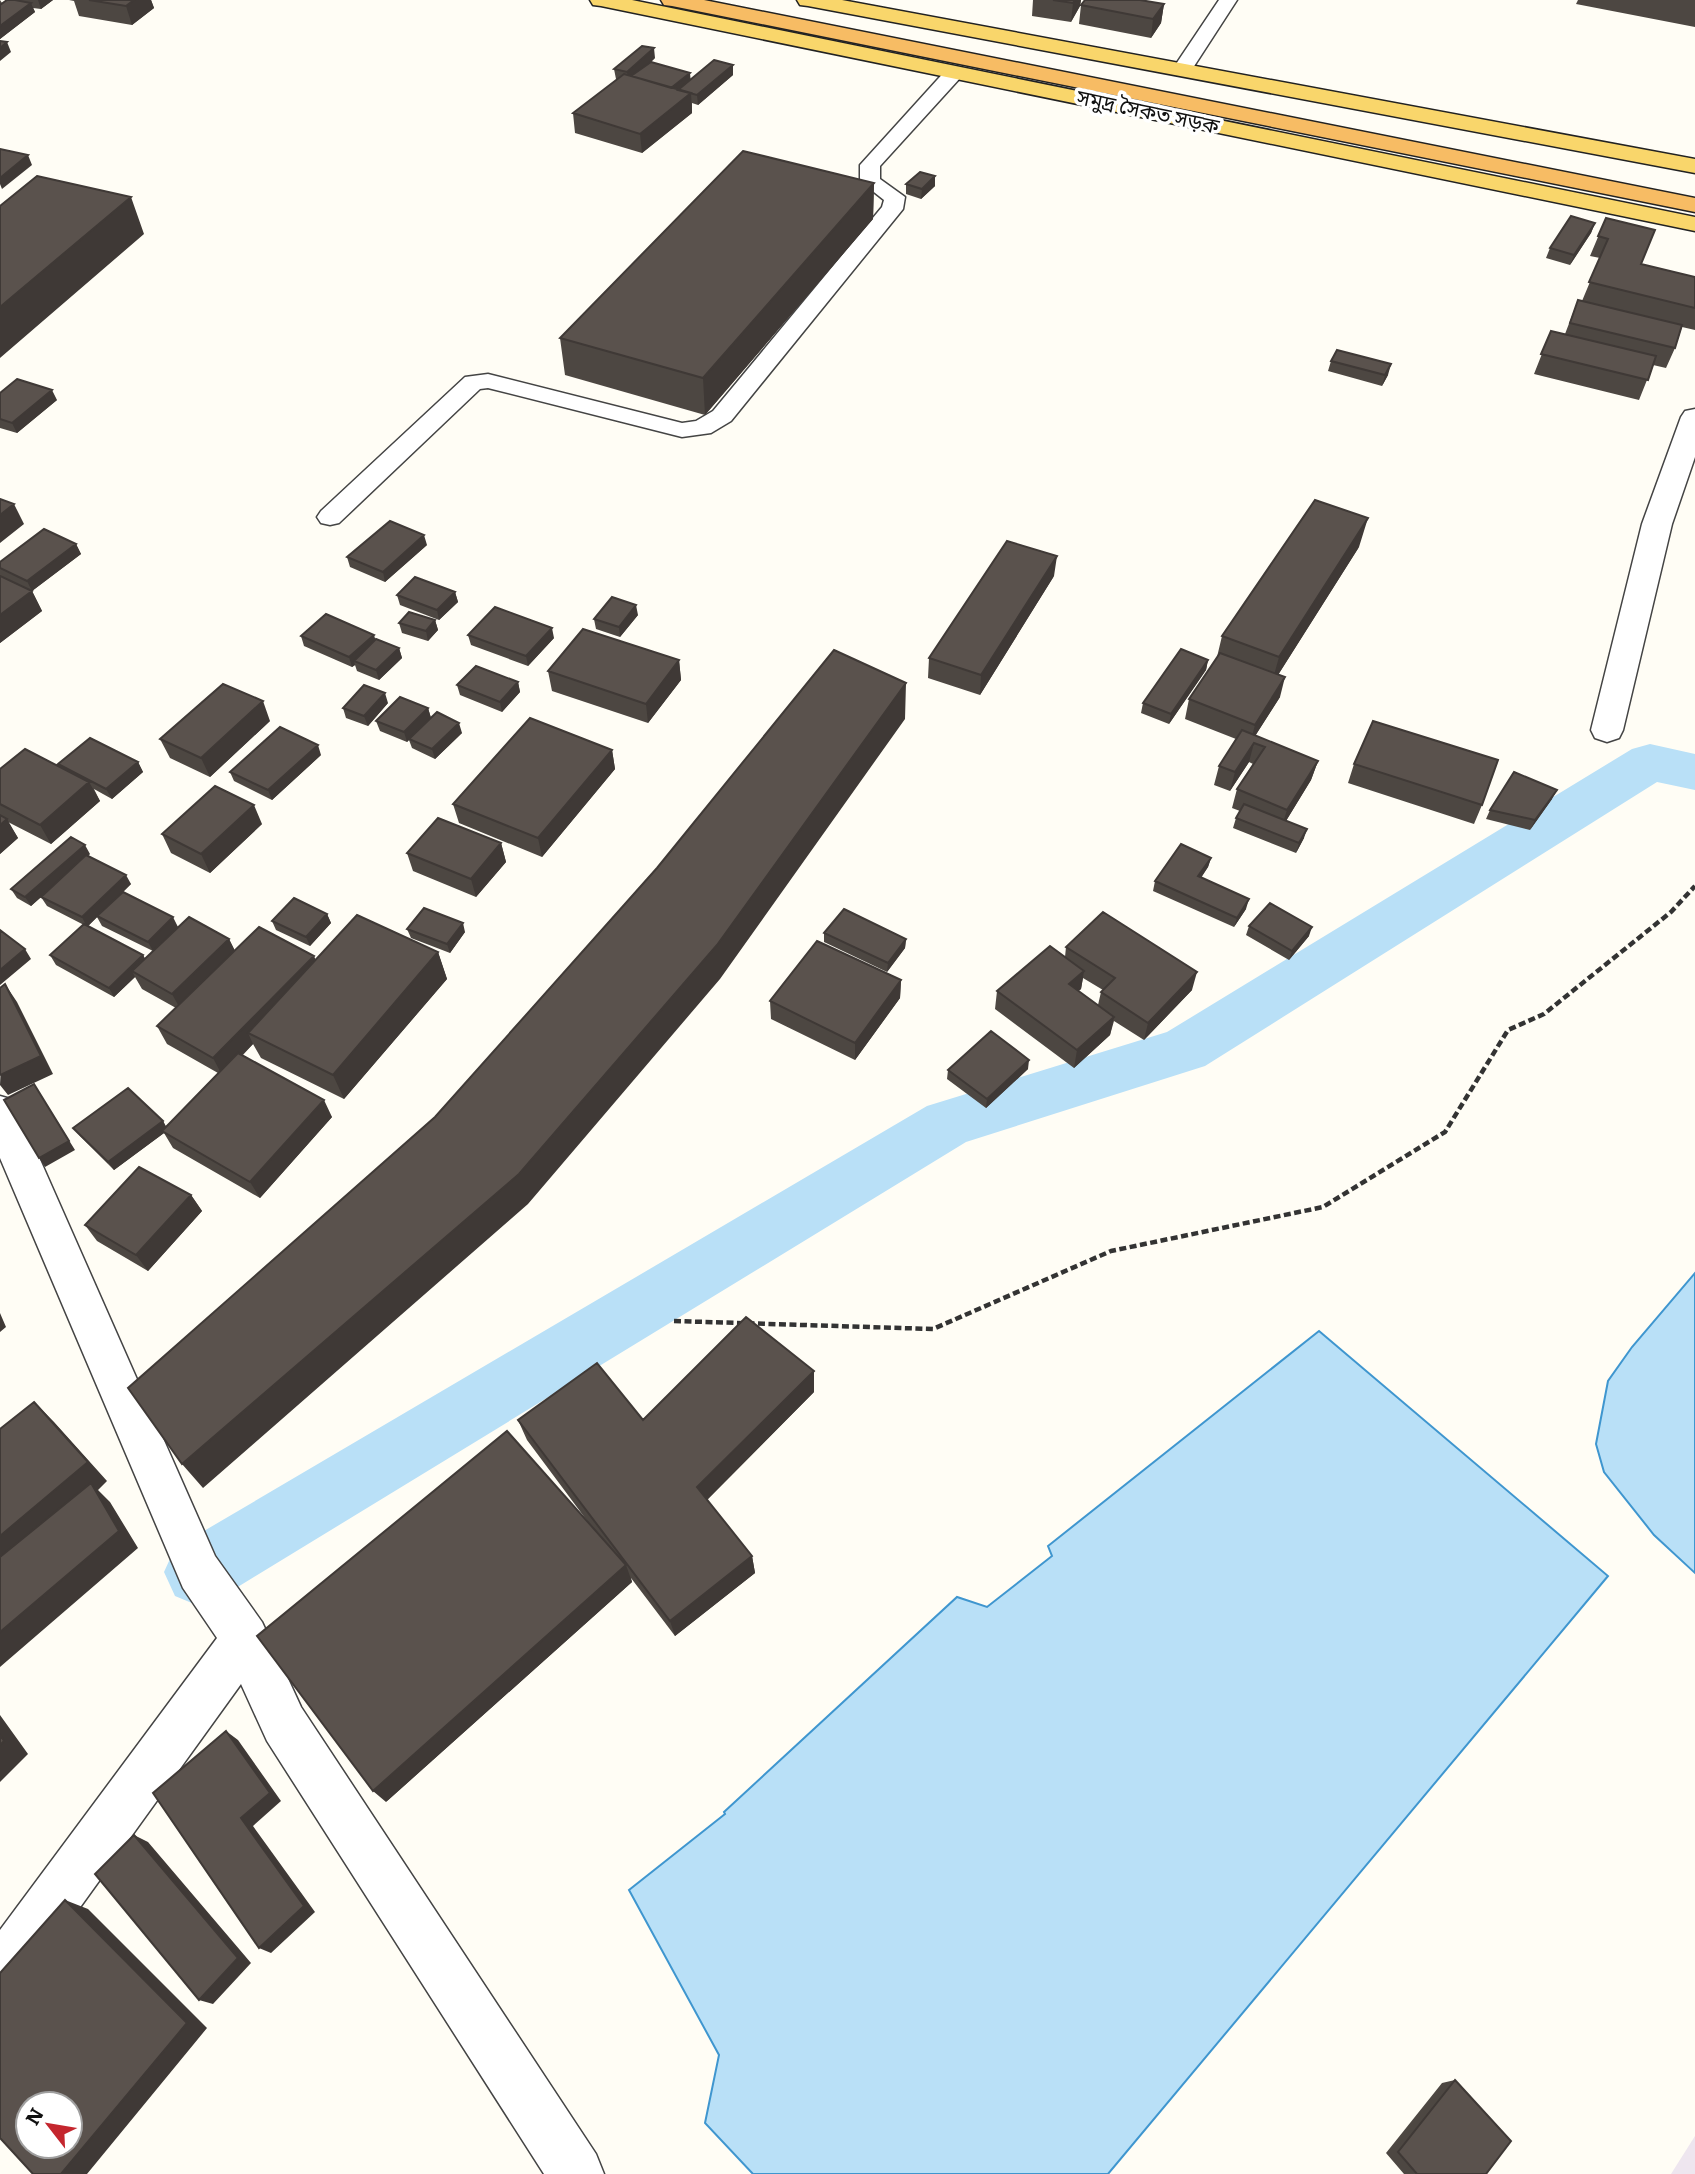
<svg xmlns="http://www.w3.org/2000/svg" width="1695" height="2174" font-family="Literata,'Noto Sans Bengali',serif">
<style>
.industrial{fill:#eee6ef}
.water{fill:#b9e0f7;stroke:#3f96cf;stroke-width:2}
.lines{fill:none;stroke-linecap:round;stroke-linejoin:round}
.canal{fill:#b9e0f7;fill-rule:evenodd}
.service-casing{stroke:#444;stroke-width:3}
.minor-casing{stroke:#444;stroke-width:3}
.primary-casing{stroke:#222;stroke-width:3}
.trunk-casing{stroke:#222;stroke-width:3}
.path{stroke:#333;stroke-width:4.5;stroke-dasharray:7 3.5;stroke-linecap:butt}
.service{fill:#fff;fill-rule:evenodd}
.minor{fill:#fff;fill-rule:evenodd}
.primary{fill:#f9d66b;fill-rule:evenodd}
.trunk{fill:#f7bc64;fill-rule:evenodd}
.wall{fill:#4d4742;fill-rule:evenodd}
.shaded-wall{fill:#3f3936}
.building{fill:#5a524d;stroke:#3f3936;stroke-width:2;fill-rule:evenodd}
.labels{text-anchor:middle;stroke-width:7;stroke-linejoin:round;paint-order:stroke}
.far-street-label{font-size:21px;fill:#111;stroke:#fff}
</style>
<rect width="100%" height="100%" fill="#fffdf5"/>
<path class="industrial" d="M1695,2136V2174H1671Z"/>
<path class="water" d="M1695,1273V1573L1654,1535L1604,1472L1596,1444L1608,1381L1632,1347Z
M1319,1331L1608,1576L1108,2174H753L705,2123L719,2055L629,1890L725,1814L724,1812L957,1597L987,1607L1052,1556L1048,1546Z"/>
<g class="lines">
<path class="canal" d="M1650,744L1695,754V790L1657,782L1205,1066L966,1142L223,1596L199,1606L175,1596L164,1572L175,1548L927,1106L1167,1032L1632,749Z"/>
<g class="service-casing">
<path id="service" d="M1219,0H1237L1189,74H1175L1172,70Z
M954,67L964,73L961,77L880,166V179L905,197L903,209L731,421L711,433L682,437L488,388L480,389L339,523L330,525L321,523L317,517L321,511L465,377L488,374L682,423L696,421L713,411L882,207L884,200L860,181V165L947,69Z"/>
</g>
<g class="minor-casing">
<path id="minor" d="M1695,409V457L1672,524L1623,730L1619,738L1607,742L1595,738L1591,730L1642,524L1681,417L1685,411Z
M0,1096L14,1100L19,1112L215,1556L262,1622L301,1707L596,2154L604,2174H544L267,1741L241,1684L19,1992L0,1999V1930L217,1638L183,1588L0,1158Z"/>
</g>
<g class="primary-casing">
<path id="primary" d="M590,0H632L1695,217V231L601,6L593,5Z
M797,0H842L1695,159V173L808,6L800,5Z"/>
</g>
<g class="trunk-casing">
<path id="trunk" d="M661,0H704L1695,198V212L672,6L664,5Z"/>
</g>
<path class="path" d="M674,1321L933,1329L1111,1251L1323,1207L1445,1132L1508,1030L1544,1014L1671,912L1695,886"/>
<use href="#service" class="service"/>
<use href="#minor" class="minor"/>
<use href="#primary" class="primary"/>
<use href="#trunk" class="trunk"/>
</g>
<path class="wall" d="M0,0L2,3L7,0H53L41,9L33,8L35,12L0,39Z
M69,0H151L154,8L132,25L79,16L74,1Z
M1033,0H1081L1080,6L1071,22L1032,16Z
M1578,0H1695V27L1576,4Z
M1164,4L1161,23L1151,38L1079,24L1081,5Z
M655,58L650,63L691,79L733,75L698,105L692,103V113L642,153L575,133L573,113L617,80L616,79L614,69Z
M874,183L873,219L705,415L565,375L560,338Z
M906,184L935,186L921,199L906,194Z
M1606,218L1641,264L1695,277V330L1682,327L1675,348L1666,368L1653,365L1639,400L1534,374L1551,331L1565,334L1578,300L1582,301L1600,258L1590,256Z
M1595,223L1591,233L1570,265L1546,258L1550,248Z
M1331,361L1388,375L1382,386L1328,371Z
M0,393L57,400L17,433L0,428Z
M76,544L81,554L32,591L42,611L0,643V562Z
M427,545L385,582L350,567L347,557Z
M1359,547L1278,675L1280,697L1255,736L1318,761L1311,780L1286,821L1304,838L1296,853L1233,828L1236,818L1240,811L1232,808L1237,789L1253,764L1249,762L1230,791L1214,785L1219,766L1236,739L1185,719L1189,699L1217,657L1222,636Z
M1054,576L980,695L928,678L929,658Z
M455,592L458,602L439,620L400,605L397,595Z
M638,615L620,637L596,629L594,619Z
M435,620L438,630L428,641L402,633L399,623Z
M468,635L554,638L528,666L471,645Z
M301,636L375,639L399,648L402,658L379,680L357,671L355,665L352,667L304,646Z
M679,660L681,680L648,723L552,691L548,671Z
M1208,660L1206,670L1169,724L1141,713L1143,703Z
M518,682L520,692L502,712L460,695L457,685Z
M388,703L368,726L346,718L343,708Z
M428,708L431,718L462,733L435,759L412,748L409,740L407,742L380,731L376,721Z
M270,721L210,777L170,758L160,739Z
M612,750L615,769L542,857L459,823L453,804Z
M321,755L272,800L234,781L230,772Z
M138,762L143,772L112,799L94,789L100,801L51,844L8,822L18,838L0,854V769L59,767L58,764Z
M1354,764L1482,805L1474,824L1348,783Z
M1552,799L1530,830L1486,819L1490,810Z
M262,824L210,873L171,853L162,834Z
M501,843L506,862L476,897L413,871L407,853Z
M90,854L88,856L131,884L123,892L178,927L153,951L229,939L235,951L316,960L438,952L447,979L344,1099L261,1058L253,1044L242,1056L332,1117L260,1198L173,1148L164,1133L114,1170L80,1136L73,1128L163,1121L166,1127L218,1073L167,1044L157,1026L176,1008L142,989L135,977L114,997L56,965L50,955L84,925L47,906L41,897L31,906L17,898L11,889ZM97,917L102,926L153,951L145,959L143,955L88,926Z
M1211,858L1208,867L1201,878L1246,909L1234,927L1153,891L1155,881Z
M327,914L331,923L310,946L276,930L272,921Z
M1249,926L1309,936L1289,960L1246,935Z
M407,929L465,932L450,953L411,938Z
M824,933L906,939L905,948L887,972L824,942Z
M1066,947L1192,990L1144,1040L1114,1021L1110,1035L1074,1068L995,1009L997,991L1065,957ZM1083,978L1103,990L1101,992L1098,1005L1078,991L1081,989Z
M901,980L900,998L855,1060L771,1019L770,1001Z
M1028,1069L986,1108L947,1079L948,1070Z
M191,1195L202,1211L148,1271L97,1241L85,1225Z
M814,1392L707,1500L752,1556L755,1573L675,1636L631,1578L632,1582L386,1802L591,1526L527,1440L518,1420H643Z
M1455,2080L1486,2174H1404L1386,2153L1442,2083Z"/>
<path class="shaded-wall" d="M38,0H53L41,9Z
M134,0H151L154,8L132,25L126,6Z
M1074,0H1081L1080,6L1071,22L1073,3Z
M31,3L35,12L0,39V26Z
M1164,4L1161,23L1151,38L1153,19Z
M7,42L11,52L0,61V48Z
M654,48L655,58L630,80L628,79L627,72Z
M733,65V75L698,105L697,95Z
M690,73L691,83L681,91H667Z
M691,93L692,113L642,153L640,134Z
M28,155L32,165L2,189L0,184V178Z
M935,176V186L921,199L922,189Z
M874,183L873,219L705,415L703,378Z
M131,197L144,234L0,358V307Z
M1595,223L1591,233L1570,265L1574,255Z
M1391,364L1388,375L1382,386L1385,375Z
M52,390L57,400L17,433L12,423Z
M14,504L24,524L0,543V515Z
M1368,518L1359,547L1271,686L1279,657Z
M424,535L427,545L385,582L383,572Z
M76,544L81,554L32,591L42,611L0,643V615L32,591L27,581Z
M1057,556L1054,576L980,695L981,675Z
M455,592L458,602L439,620L437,610Z
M636,605L638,615L620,637L619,627Z
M435,620L438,630L428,641L426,631Z
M552,628L554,638L528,666L526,656Z
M374,635L377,645L354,661L355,665L352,667L349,657Z
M399,648L402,658L379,680L376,670Z
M679,660L681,680L648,723L646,704Z
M1208,660L1206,670L1169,724L1171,714Z
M1285,677L1280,697L1250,744L1255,725Z
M518,682L520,692L502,712L500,702Z
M906,683L905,719L720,979L528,1204L203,1488L182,1464Z
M385,693L388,703L368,726L364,716Z
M263,701L270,721L210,777L201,758Z
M428,708L431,718L407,742L404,732Z
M459,723L462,733L435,759L432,749Z
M1254,743L1249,762L1230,791L1235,772Z
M318,745L321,755L272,800L268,790Z
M612,750L615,769L542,857L538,838Z
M1318,761L1311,780L1281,829L1287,810Z
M138,762L143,772L112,799L106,789Z
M89,782L100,801L51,844L40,825Z
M1557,790L1552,799L1530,830L1535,820Z
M254,805L262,824L210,873L201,854Z
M7,819L18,838L0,854V825Z
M1307,829L1304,838L1296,853L1299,843Z
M501,843L506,862L476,897L471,879Z
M85,845L90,854L31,906L25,897Z
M1211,858L1208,867L1195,886L1198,876Z
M126,875L131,884L87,927L82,917Z
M1249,899L1246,909L1234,927L1237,918Z
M327,914L331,923L310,946L306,937Z
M173,917L178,927L153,951L148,942Z
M463,923L465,932L450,953L447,944Z
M1312,927L1309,936L1289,960L1292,951Z
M229,939L238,957L182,1012L172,994Z
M906,939L905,948L887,972L888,963Z
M25,949L31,959L0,985V970Z
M438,952L447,979L344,1099L333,1075Z
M143,955L148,964L132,971L135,977L114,997L109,988Z
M314,956L322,974L248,1033L253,1044L222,1075L213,1058Z
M1084,971L1081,989L1066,1002L1069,984Z
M1197,972L1192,990L1144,1040L1148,1023Z
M901,980L900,998L855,1060V1043Z
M5,984L17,1002L53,1074L8,1095L0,1085Z
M1114,1017L1110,1035L1074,1068L1077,1050Z
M1029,1060L1028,1069L986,1108L987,1099Z
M34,1084L75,1150L45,1167L39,1158Z
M324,1100L332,1117L260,1198L250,1182Z
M163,1121L168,1130L162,1131L164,1133L114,1170L108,1162Z
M191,1195L202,1211L148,1271L136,1255Z
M0,1313L6,1327L0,1332Z
M814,1371V1392L701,1506L697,1487Z
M34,1402L54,1422L107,1481L98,1490L110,1502L138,1548L0,1667V1536Z
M752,1556L755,1573L675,1636L670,1621Z
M626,1565L632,1582L386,1802L373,1791Z
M0,1715L28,1754L0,1782Z
M226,1731L238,1740L281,1801L253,1826L315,1912L271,1953L259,1948L241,1818Z
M134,1835L148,1842L251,1963L213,2004L199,2000Z
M65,1900L88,1909L207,2028L87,2174H61Z"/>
<path class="building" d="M7,0H15L31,3L0,26V5Z
M89,0H134L126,6Z
M1053,0H1075L1073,3Z
M1085,0H1140L1164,4L1153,19L1081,5Z
M0,41L7,42L0,48Z
M642,46L654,48L627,72L614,69Z
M714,60L733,65L697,95L678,90Z
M651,62L690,73L671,88L631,76Z
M624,74L691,93L640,134L573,113Z
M0,149L28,155L0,178Z
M743,151L874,183L703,378L560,338Z
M920,172L935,176L922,189L906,184Z
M37,176L131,197L0,307V206Z
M1571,216L1595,223L1574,255L1550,248Z
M1606,218L1655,230L1641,264L1695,277V308L1589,282L1608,239L1598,236Z
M1578,300L1682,325L1675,348L1570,323Z
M1551,331L1656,356L1648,380L1541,354Z
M1337,350L1391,364L1385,375L1331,361Z
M17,379L52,390L12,423L0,419V393Z
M0,499L14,504L0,515Z
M1315,500L1368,518L1279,657L1222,636Z
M390,521L424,535L383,572L347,557Z
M44,529L76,544L27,581L0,568V562Z
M1007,541L1057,556L981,675L929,658Z
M0,576L32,591L0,615Z
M415,577L455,592L437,610L397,595Z
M612,597L636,605L619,627L594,619Z
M495,607L552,628L526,656L468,635Z
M409,612L435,620L426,631L399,623Z
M326,614L374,635L349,657L301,636Z
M583,629L679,660L646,704L548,671Z
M376,639L399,648L376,670L354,661Z
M1181,649L1208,660L1171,714L1143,703Z
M834,650L906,683L717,945L519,1174L182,1464L128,1388L435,1117L657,868Z
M1220,653L1285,677L1255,725L1189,699Z
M476,666L518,682L500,702L457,685Z
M223,684L263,701L201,758L160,739Z
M364,685L385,693L364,716L343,708Z
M400,697L428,708L404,732L376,721Z
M437,712L459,723L432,749L409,739Z
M530,718L612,750L538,838L453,804Z
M1373,721L1498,760L1482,805L1354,764Z
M280,727L318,745L268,790L230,772Z
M1242,730L1318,761L1287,810L1237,789L1265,747L1254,743L1235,772L1219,766Z
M90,738L138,762L106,789L58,764Z
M25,749L89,782L40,825L0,804V769Z
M1514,772L1557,790L1535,820L1490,810Z
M215,786L254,805L201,854L162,834Z
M1244,804L1307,829L1299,843L1236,818Z
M0,815L7,819L0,825Z
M438,818L501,843L471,879L407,853Z
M71,837L85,845L25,897L11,889Z
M1181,844L1211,858L1198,876L1249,899L1237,918L1155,881Z
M86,855L126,875L82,917L41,897Z
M123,892L173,917L148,942L97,916Z
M294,898L327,914L306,937L272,921Z
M1270,903L1312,927L1292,951L1249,926Z
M424,908L463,923L447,944L407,929Z
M844,909L906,939L888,963L824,933Z
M1103,912L1197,972L1148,1023L1101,992L1115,978L1066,947Z
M357,915L438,952L333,1075L248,1033Z
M189,917L229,939L172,994L132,971Z
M84,924L143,955L109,988L50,955Z
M259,927L314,956L213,1058L157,1026Z
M0,930L25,949L0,970Z
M817,941L901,980L855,1043L770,1001Z
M1050,946L1084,971L1069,984L1114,1017L1077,1050L997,991Z
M5,984L41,1056L0,1075V988Z
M991,1031L1029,1060L987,1099L948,1070Z
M238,1053L324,1100L250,1182L162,1131Z
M34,1084L69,1141L39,1158L4,1100Z
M128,1088L163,1121L108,1162L73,1128Z
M139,1167L191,1195L136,1255L85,1225Z
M746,1317L814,1371L697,1487L752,1556L670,1621L518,1420L597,1363L643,1420Z
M34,1402L88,1462L0,1536V1429Z
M507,1431L626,1565L373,1791L257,1636Z
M91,1483L119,1531L0,1632V1557Z
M226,1731L270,1793L241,1818L304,1906L259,1948L153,1793Z
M0,1735L4,1741L0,1745Z
M134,1835L238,1958L199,2000L95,1874Z
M65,1900L187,2023L61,2174H33L0,2138V1973ZM28,2104H70V2146H28Z
M1455,2080L1511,2141L1486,2174H1417L1398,2152Z"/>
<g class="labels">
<g class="far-street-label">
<text transform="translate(1148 112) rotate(12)" y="7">সমুদ্র সৈকত সড়ক</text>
</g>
</g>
<g transform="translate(49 2125) rotate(301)"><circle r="33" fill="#ffffff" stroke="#a0a0a0" stroke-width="2"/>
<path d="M0-5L12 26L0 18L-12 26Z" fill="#c4262e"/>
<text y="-10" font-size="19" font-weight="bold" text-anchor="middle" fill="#111111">N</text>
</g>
</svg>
